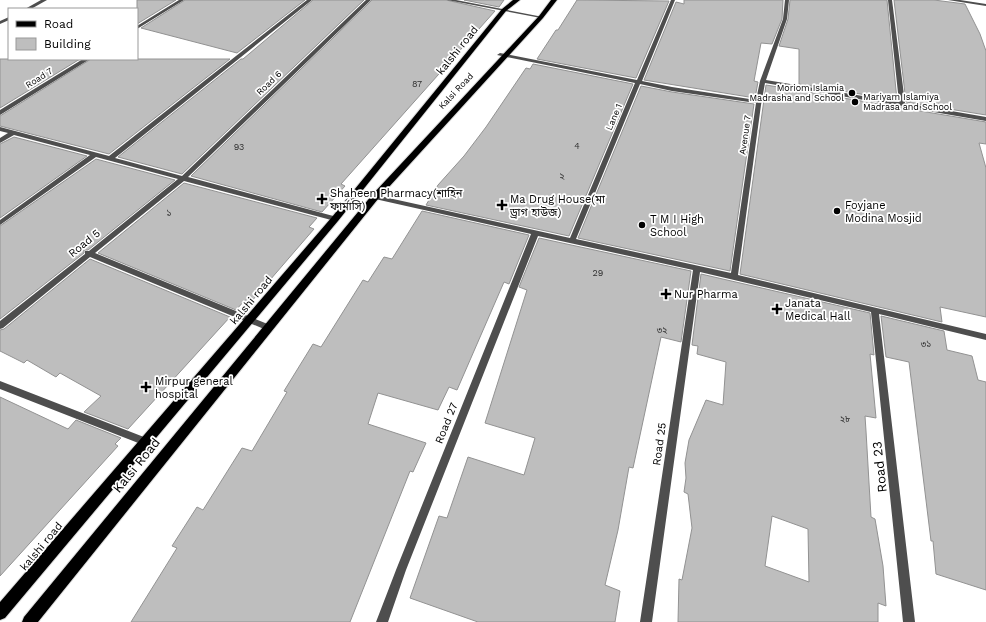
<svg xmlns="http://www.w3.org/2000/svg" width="986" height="622" font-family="'Work Sans','Noto Sans Bengali',sans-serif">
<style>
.building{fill:#bebebe;stroke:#929292;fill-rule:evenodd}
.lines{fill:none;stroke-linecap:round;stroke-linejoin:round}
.primary-casing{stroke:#dbdbdb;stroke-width:2}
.minor{fill:#4e4e4e;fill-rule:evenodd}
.tertiary{fill:#4e4e4e;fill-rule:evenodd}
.primary{fill:#000;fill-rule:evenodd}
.poi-dot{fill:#000;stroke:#fff;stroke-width:1.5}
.labels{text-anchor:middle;stroke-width:3.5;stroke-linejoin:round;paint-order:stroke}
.far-street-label{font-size:9px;fill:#000;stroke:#fff}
.number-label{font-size:9px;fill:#303030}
.far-poi-label{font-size:9px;fill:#000;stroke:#fff;text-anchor:end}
.street-label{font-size:11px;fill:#000;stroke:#fff}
.poi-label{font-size:11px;fill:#000;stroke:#fff;text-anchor:start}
.near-street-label{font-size:13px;fill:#000;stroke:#fff}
</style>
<rect width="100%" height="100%" fill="#fff"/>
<path class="building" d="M137,0H176L137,24Z
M185,0H305L237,53L141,28Z
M313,0H364L182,174L118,157L241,59H243Z
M372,0H446L495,11L341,184L345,186L322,212L191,176Z
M464,0H504L499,7Z
M577,0L669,1L636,78L537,59L556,30H558Z
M684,0H783L782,19L772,44L761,43L754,81L758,82L755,98L644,80L676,2L684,4Z
M790,0H887L897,100L799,84V49L779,46L788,19Z
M894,0H934L965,4L980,34L986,51V115L906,102Z
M0,59H80L0,108Z
M91,59H230L109,154L0,126V116Z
M533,64L633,84L569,236L426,205L438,185L464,156L486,127L526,68L530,69Z
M766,85L986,122V144L979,143L986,168V317L940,307L942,322L740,274Z
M641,86L672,92L754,104L730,271L578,238Z
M14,137L87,156L0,218V144Z
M96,159L175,180L88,250H84V253L0,319V226Z
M184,183L317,218L309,227L314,229L251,302L245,300L236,310L98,253Z
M422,211L529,235L509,284L504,282L457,390L449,387L438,410L378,393L368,424L426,443L413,472L410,471L350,622H131L177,548L172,546L197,507L203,510L242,448L252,451L287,392L284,391L313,344L321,347L363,280L368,282L384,257L392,259Z
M539,238L691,271L681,342L661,337L633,468L629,467L618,530L605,585L620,591L615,622H478L410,598L439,516L447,518L468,457L524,475L535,438L485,423L527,290L519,287Z
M90,259L230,317L128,429L84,412L101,396L60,373L56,377L27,360L24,363L0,351V330L4,329Z
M701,274L870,313L874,355L870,354L876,418L865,416L866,431L871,517L875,519L883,566L886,606L878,603V622H678L679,579L682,580L692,528L688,494L684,492L686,478L685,463L689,440L706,400L723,405L726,362L697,354L698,346L692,345ZM772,516L808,529L809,582L765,566Z
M881,316L944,331L947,350L972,356L978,380L986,382V590L936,574L933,541H931L909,362L886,357Z
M0,397L68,429L76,420L121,438L115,444L118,446L0,576Z"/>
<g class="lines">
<g class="primary-casing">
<path id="primary" d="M513,0H520L506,11L338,221L5,618L0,620V602L332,217L502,9Z
M551,0H557L543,18L378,199L38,622H22L24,617L372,195L539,16Z"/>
</g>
<path class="minor" d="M41,0H47L31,9H25Z
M179,0H184L137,29V26Z
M307,0H312L115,158L182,176L366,0H371L188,177L337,217L338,219L337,221H335L184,181L95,253L270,325L271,327L270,329H264L90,257L3,328L0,329V321L85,254V251H89L178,179L96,157L0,225V220L90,155L14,135L0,143V138L8,133L0,131V127L109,156Z
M671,0H675L642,81L672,87L756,100L760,81L783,19L785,0H789L787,19L766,80L899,102L888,0H892L905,103L986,117V121L765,83L761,105L738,275L986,334V340L879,314L915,622H903L871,312L700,272L652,622H640L693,270L538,236L406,570L388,622H376L396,570L531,234L375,199L372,197L375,195L570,238L635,83L497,55L500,53L637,80ZM640,84L672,91L756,103L731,273L576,239Z
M948,0H960L986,4V6Z
M9,17V20L0,24V21Z
M83,59H90L0,115V110Z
M0,381L149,439L151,442L149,445L146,446L0,389Z"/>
<path class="tertiary" d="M447,0H456L543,17L541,18Z"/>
<use href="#primary" class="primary"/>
</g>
<g class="poi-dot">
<circle cx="852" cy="93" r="4"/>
<circle cx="855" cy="102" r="4"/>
<path d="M320 193h4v4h4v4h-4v4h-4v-4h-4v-4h4z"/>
<path d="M500 199h4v4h4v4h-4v4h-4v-4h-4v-4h4z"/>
<circle cx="837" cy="211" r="4"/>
<circle cx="642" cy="225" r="4"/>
<path d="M664 288h4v4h4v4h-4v4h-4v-4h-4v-4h4z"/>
<path d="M775 303h4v4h4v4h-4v4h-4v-4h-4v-4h4z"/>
<path d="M144 381h4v4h4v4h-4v4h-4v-4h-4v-4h4z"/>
</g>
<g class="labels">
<g class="far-street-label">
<text transform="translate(39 78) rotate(-32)" y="3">Road 7</text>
<text transform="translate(269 83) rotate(-44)" y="3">Road 6</text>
<text transform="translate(456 91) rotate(-47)" y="3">Kalsi Road</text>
<text transform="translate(614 117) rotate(-67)" y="3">Lane 1</text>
<text transform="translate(745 135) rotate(-82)" y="3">Avenue 7</text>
</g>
<g class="number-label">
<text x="417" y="87">87</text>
<text x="577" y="149">4</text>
<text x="239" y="150">93</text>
<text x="562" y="179">২</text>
<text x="169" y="216">১</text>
<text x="598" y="276">29</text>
<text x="662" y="333">৩২</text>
<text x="926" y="347">৩১</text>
<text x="845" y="422">২৮</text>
</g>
<g class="far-poi-label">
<text x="844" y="91">Moriom Islamia<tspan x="844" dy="10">Madrasha and School</tspan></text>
<text x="863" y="100" text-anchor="start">Mariyam Islamiya<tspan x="863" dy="10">Madrasa and School</tspan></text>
</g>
<g class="street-label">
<text transform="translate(457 50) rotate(-51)" y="4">kalshi road</text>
<text transform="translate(84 243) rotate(-39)" y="4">Road 5</text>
<text transform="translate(251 300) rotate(-50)" y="4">kalshi road</text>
<text transform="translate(446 423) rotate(-68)" y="4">Road 27</text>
<text transform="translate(659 444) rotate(-82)" y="4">Road 25</text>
<text transform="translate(41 546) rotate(-50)" y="4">kalshi road</text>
</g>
<g class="poi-label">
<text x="330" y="197">Shaheen Pharmacy(শাহিন<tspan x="330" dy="13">ফার্মাসি)</tspan></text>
<text x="510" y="203">Ma Drug House(মা<tspan x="510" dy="13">ড্রাগ হাউজ)</tspan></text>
<text x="845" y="209">Foyjane<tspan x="845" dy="13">Modina Mosjid</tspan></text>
<text x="650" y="223">T M I High<tspan x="650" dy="13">School</tspan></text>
<text x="674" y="298">Nur Pharma</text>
<text x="785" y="307">Janata<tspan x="785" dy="13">Medical Hall</tspan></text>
<text x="155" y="385">Mirpur general<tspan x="155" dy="13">hospital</tspan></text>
</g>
<g class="near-street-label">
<text transform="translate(136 465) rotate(-51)" y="5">Kalsi Road</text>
<text transform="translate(879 467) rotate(-96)" y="5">Road 23</text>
</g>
</g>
<rect x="8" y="8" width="130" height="52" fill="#ffffff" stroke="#999999"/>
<rect x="16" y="21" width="20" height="6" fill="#000000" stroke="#999999"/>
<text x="44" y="28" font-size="12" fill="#000000">Road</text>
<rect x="16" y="38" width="20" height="12" fill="#bebebe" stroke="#999999"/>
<text x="44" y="48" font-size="12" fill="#000000">Building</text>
</svg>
